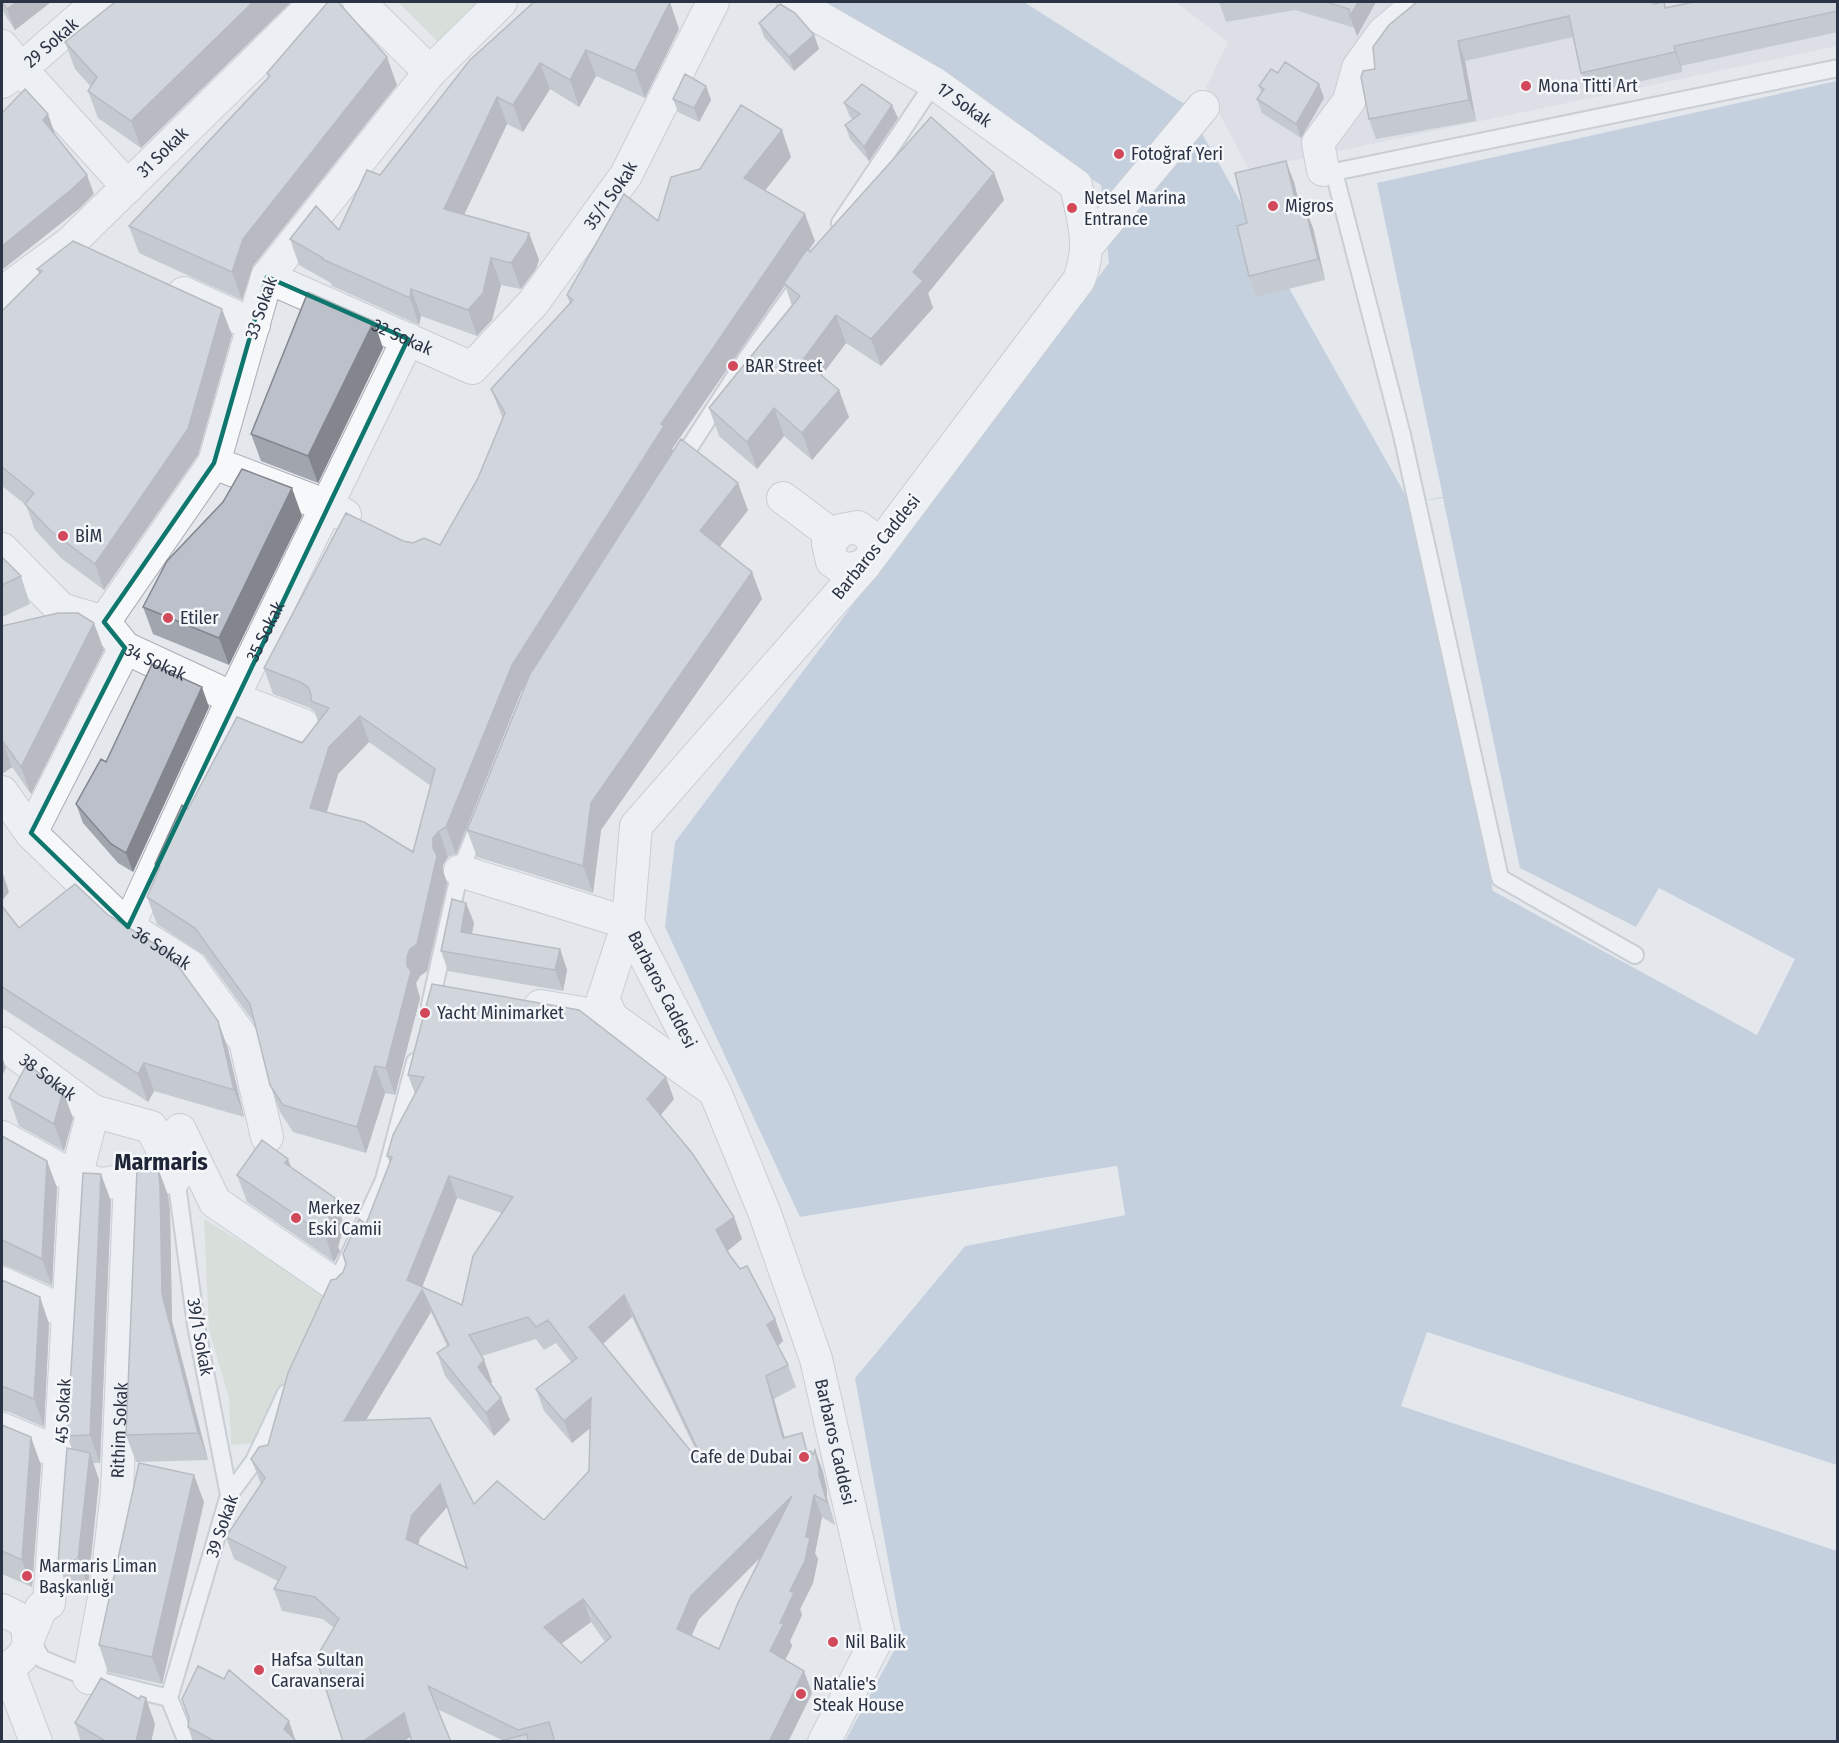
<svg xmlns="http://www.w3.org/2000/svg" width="1839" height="1743" font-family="'Fira Sans Condensed',sans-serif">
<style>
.built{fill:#d2d6de}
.green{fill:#c9d6c5}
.water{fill:#9fb4cc}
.pier{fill:#e4e7ec}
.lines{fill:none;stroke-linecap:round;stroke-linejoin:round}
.lane-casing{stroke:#a9aeb7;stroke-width:20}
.street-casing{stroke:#a9aeb7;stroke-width:34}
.lane{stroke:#f7f8fa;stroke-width:16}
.street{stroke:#f7f8fa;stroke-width:32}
.wall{fill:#a1a5ae;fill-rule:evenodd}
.shaded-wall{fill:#83868d}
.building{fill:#bbc0ca;stroke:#83868d;stroke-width:1.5;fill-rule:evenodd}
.marked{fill:none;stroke:#0f766e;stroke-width:4.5;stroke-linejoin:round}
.poi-dot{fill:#d1495b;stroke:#f4f6f9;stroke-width:2}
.labels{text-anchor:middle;stroke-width:5;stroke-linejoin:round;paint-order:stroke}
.street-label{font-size:18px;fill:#2b3445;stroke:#f4f6f9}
.poi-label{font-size:18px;fill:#2b3445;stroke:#f4f6f9;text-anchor:start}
.district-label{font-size:24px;font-weight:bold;fill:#1d2536;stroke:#f4f6f9}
</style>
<rect width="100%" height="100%" fill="#e4e7ec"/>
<path class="built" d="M1176,2H1837V46L1249,170L1206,88L1228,42Z"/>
<path class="green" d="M398,2H499L448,52Z
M204,1219L325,1293L256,1443L231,1445L229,1398L209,1330Z"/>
<path class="water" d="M799,2H1024L1186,105L1410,503L1443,497L1377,183L1837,81V1741H845L902,1636L855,1378L965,1246L1125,1215L1117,1166L800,1217L665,927L675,842L1109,263L1101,185L905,61Z"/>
<path class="pier" d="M1443,498L1520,868L1636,927L1659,888L1795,959L1757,1035L1493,891L1409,503Z
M1117,1166L1125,1215L965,1246L855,1378L854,1375L963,1243L1122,1213L1115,1170L801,1220L800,1217Z
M1427,1332L1837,1465V1551L1401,1406Z"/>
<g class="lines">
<g class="lane-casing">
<path id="lane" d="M840,223L934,83
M678,465L747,358L802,280
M1635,955L1500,878L1402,435L1334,172L1838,68
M430,1005L460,871L480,822
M176,1177L196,1325L229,1495
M333,1291L384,1180L415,1062
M29,1637L42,1659L89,1678L169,1698
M169,1698L229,1495L254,1461L286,1393
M169,1698L187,1742"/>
</g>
<g class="street-casing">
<g id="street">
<path d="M359,2L430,72"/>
<path id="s1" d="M793,2L934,83L1076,185C1083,221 1093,244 1079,280L864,566L636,826L628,923L715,1092L765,1214L816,1359L879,1635L824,1742"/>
<path d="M2,46L21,69L128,187"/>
<path id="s2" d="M2,82L21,69L98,2"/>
<path d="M1323,170L1318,143L1349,101L1358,68L1383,33L1420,2"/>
<path d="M1088,245L1203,107"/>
<path id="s3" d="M267,277L472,368L533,303L626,175L713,2"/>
<path id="s4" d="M2,293L71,242L316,2"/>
<path d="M184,293L254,325"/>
<path d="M214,463L327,506L345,515"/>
<path d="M783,498L835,537"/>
<path id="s5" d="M2,549L61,609L104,622L125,648L233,698L303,725"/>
<path d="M864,566L845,570L832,561L828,544L841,530L858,527L871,537L875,551"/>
<path d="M104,622L214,463L267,277L430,72L501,2"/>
<path id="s6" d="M2,792L31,833L128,927L190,966L245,1041L267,1137"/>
<path d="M31,833L125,648"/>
<path d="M460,871L628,923L603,999L612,1018"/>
<path id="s7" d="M128,927L233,698L408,339"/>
<path d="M540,1006L612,1018L710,1088"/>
<path id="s8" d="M2,1043L93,1111"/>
<path d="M93,1111L151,1127L176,1177L130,1179L103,1184L76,1178Z"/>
<path d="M180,1130L215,1202L336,1285"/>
<path d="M2,1137L76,1178L60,1453L49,1603L41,1608L29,1637"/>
<path d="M2,1283L68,1313"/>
<path d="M2,1429L60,1453"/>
<path d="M2,1610L26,1622C31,1646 29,1654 8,1668"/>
<path d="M8,1668L36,1742"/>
<path id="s9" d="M89,1678L106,1587L117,1492L130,1179"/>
</g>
</g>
<use href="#lane" class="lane"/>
<use href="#street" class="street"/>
</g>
<path class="wall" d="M2,2H51L15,30L2,10Z
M115,2H291L141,148L98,118L88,91L91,87L75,69L65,42Z
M1219,2H1376L1357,36L1355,28L1295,10L1226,22Z
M1664,2L1666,8L1838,2V32L1681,66L1682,72L1589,93L1581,73L1573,37L1465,61L1476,121L1376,139L1369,119L1375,69L1389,25L1654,4Z
M759,23L814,35L819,49L794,71L764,37Z
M679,29L645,98L596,76L579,107L550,89L523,132L507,124L464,215L529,233L539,260L536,269L521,289L501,285L492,320L477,336L421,316L419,325L332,286L331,283L299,265L290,239L339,230L470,60Z
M267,73L397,85L253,266L242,300L139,253L129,226L268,77Z
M1278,73L1319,84L1324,98L1301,138L1262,113L1257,99L1261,93L1259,86Z
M706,86L711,100L699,122L678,112L673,99Z
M844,103L898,118L869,161L850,139L845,125L853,119L850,117Z
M791,157L765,190L815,241L809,250L810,252L994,173L1004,200L928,293L933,308L881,366L846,343L822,375L849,417L812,460L784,436L757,469L719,436L709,408L792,306L785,285L672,449L673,451L748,510L719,547L752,572L762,599L601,830L593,893L477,857L467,830L526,685L521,692L456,854L448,857L443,865V872L447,883L427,971L420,976L416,983L417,988L420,998L395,1095L385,1093L366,1153L293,1132L280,1112L270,1085L255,1024L204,955L157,924L147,897L158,873L155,864L188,809L302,743L318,722L315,712L310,708L273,694L264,668L403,541L440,545L478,478L503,419L491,389L570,304L567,295L658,221ZM369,742L431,786L413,852L327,812L338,774Z
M1294,182L1300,209L1305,208L1313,228L1325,280L1256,297L1249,276L1247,223Z
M37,269L232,335L198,455L104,590L61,558L35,530L26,505L2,486V311L39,274Z
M383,348L318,483L261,461L251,434Z
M302,516L229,665L153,634L143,607Z
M2,557L21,576L30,604L2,617Z
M2,626L104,650L31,794L12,767L2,774Z
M209,707L133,872L118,863L83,823L76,804L106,762Z
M466,903L474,923L472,934L560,949L567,970L563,991L448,971L441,951Z
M2,906L19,928L218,1021L228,1049L244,1117L154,1091L148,1102L2,1008Z
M408,1075L674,1099L660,1115L734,1217L742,1239L727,1251L775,1319L783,1341L778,1346L788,1365L796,1387L774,1399L784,1437L813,1455L815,1450L823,1472L827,1490V1498L835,1525L822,1517L815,1553L818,1559L813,1583L800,1609L802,1615L790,1641L792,1646L785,1660L812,1693L788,1742H497L502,1740L437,1709L411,1736L334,1628L323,1619L282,1611L274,1589L278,1581L234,1559L226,1537L261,1484L251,1459L268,1445L336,1279L343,1272L366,1224L390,1163L387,1156L415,1094ZM457,1198L502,1213L462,1305L422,1287ZM431,1312L447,1346L437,1353L445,1376L494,1436L510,1420L491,1384L492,1382L482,1356L536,1339L544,1350L556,1343L571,1362L536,1389L544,1411L572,1443L590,1428L589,1471L544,1520L474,1504L366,1420ZM632,1317L697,1453L694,1455L603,1344ZM447,1507L467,1568L418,1545L420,1538ZM761,1557L719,1649L691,1636L699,1619ZM591,1622L605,1642L581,1663L561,1643Z
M9,1098L73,1118L64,1151L19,1126Z
M2,1136L47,1161L57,1188L52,1286L9,1267L2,1265Z
M292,1168L335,1198L344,1226L338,1247L340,1251L334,1262L247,1202L237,1175Z
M168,1195L170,1212L172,1321L208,1460L136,1462L126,1435Z
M111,1201L100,1463H93L99,1480L88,1586L68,1590L58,1563L72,1449L67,1436Z
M2,1280L40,1297L49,1324L44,1427L9,1412L2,1411Z
M2,1425L41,1465L32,1587L2,1574Z
M204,1502L162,1684L108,1672L99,1645Z
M182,1699L296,1740L297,1742H193L188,1727L189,1719Z
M75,1723L155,1724L151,1742H81Z"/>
<path class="shaded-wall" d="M17,2H51L15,30L7,9Z
M253,2H291L141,148L131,121Z
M670,2L679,29L645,98L635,71Z
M1358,2H1376L1357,36L1350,16Z
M814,35L819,49L794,71L789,57Z
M1458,41L1465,61L1476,121L1469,100Z
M1674,46L1681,66L1682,72L1675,52Z
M586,50L596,76L579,107L570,80Z
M387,57L397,85L253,266L242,300L232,272L243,239Z
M540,63L550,89L523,132L513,105Z
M1319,84L1324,98L1301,138L1296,124Z
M706,86L711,100L699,122L694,108Z
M497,97L507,124L454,236L444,209Z
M892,105L898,118L869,161L864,147Z
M48,114L55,134L50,139L43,120Z
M782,130L791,157L754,205L744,178Z
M1286,161L1294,182L1306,231L1298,210Z
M994,173L1004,200L928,293L933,308L881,366L871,339L913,272Z
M87,175L94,194L79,209L2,270V246Z
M1305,208L1313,228L1325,280L1318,259Z
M805,214L815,241L786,284L784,283L785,285L672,449L674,453L521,692L456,854L446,827L512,665L661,424Z
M529,233L539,260L536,269L521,289L511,263Z
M491,258L501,285L492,320L477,336L468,310Z
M411,289L421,316L419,325L410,298Z
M222,309L232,335L198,455L104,590L95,564Z
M836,315L846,343L813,387L803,360Z
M374,321L383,348L318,483L308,456Z
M839,390L849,417L812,460L802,433Z
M774,408L784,436L757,469L747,442Z
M738,483L748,510L710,559L700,531Z
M292,488L302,516L229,665L219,638Z
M752,572L762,599L601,830L593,893L583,866L591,803Z
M94,623L104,650L31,794L21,767Z
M202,687L209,707L133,872L126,853Z
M360,716L369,742L338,774L320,834L310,808L329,747Z
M2,740L12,767L2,774Z
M439,831L448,857L443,865V872L447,883L427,971L420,976L416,983L417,988L420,998L395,1095L386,1068L407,966V957L433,848V838Z
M2,871L9,892L2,901Z
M466,903L474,923L468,952L461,932Z
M560,949L567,970L563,991L555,970Z
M218,1021L228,1049L244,1117L234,1090Z
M2,1056L6,1068L2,1076Z
M144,1063L154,1091L148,1102L138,1074Z
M375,1066L385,1093L366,1153L357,1127Z
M666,1077L674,1099L655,1122L647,1099Z
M63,1091L73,1118L64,1151L54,1124Z
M288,1159L298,1186L285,1163Z
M47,1161L57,1188L52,1286L42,1259Z
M158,1168L168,1195L170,1212L172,1321L208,1460L198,1433L162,1294Z
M101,1174L111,1201L100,1463L90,1435Z
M449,1176L457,1198L417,1300L422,1290L431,1312L352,1443L344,1421L407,1280Z
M335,1198L344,1226L338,1247L340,1251L334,1262L325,1235Z
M734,1217L742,1239L725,1253L716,1230Z
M624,1295L632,1317L597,1349L589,1327Z
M40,1297L49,1324L44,1427L34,1399Z
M775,1319L783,1341L775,1348L767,1325Z
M484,1360L492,1382L486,1389L478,1367Z
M766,1376L774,1399L791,1460L783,1438Z
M501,1398L510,1420L494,1436L486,1413Z
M591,1398L600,1420L572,1443L564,1421Z
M31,1437L41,1465L32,1587L22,1560Z
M815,1450L823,1472L827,1490V1498L835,1525L819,1475Z
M90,1453L99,1480L88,1586L78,1559Z
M194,1475L204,1502L162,1684L152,1657Z
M440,1484L448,1506L420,1538L414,1561L406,1539L412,1515Z
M814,1495L822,1517L815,1553L818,1559L813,1583L800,1609L802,1615L790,1641L792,1646L778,1674L770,1651L790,1591Z
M792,1496L800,1518L699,1619L685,1651L677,1629L691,1596Z
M583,1599L591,1622L553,1650L544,1627Z
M804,1671L812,1693L788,1742H769Z
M146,1698L155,1724L151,1742H136Z
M404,1713L413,1735L403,1742H362Z
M289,1721L296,1742L284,1729Z"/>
<path class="building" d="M2,2H17L7,9Z
M115,2H253L131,121L88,91L97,77L65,42Z
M328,2H338L387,57L243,239L232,272L129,226L270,76L267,73Z
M534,2H670L635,71L586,50L570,80L540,63L513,105L497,97L444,209L529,233L526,242L511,263L491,258L483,293L468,310L411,289L410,298L322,259L323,258L290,239L316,206L339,230L367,170L380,175L470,60Z
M1326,2H1358L1350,16L1349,9Z
M1417,2H1651L1654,4L1664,2L1665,8L1694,2H1838V11L1674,46L1675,52L1581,73L1569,16L1458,41L1469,100L1369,119L1361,77L1363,71L1375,69L1373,47L1389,25Z
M780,4L795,13L814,35L789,57L759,23Z
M1285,62L1319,84L1296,124L1257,99L1264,89L1259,86L1271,69L1278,73Z
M685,74L706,86L694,108L673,99Z
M862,84L892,105L864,147L845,125L860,114L844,103Z
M25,89L48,114L43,120L87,175L72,189L2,246V113Z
M741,105L782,130L744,178L805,214L661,424L664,426L512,665L446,827L439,831L433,838V848L437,856L417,944L410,949L407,957V966L411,971L386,1068L375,1066L357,1127L283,1105L270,1085L250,1004L195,928L147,897L160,867L155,864L182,805L188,809L237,717L302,743L329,708L311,701V695L308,687L300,682L264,668L346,513L403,541L413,543L424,538L440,545L478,478L505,413L491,389L573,300L567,295L624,194L658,221L671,177L700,169ZM360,716L435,769L413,852L364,822L310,808L329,747Z
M931,117L994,173L913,272L923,281L871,339L836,315L803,360L839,390L802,433L774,408L747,442L709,408L800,296L784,283L807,249L810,252Z
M1286,161L1298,210L1305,208L1318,259L1249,276L1237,226L1247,223L1235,173Z
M73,241L222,309L188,429L95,564L51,531L25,504L34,493L2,467V311L42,271L37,269Z
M308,292L374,321L308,456L251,434Z
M681,439L738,483L700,531L752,572L591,803L583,866L467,830L530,674Z
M242,469L292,488L219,638L143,607L167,561L223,502Z
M2,557L21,576L2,585Z
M58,613H78L94,623L21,767L2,740V626Z
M152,664L202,687L126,853L111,844L76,804L101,759L106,762Z
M75,884L108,915L168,952L218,1021L234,1090L144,1063L138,1074L2,987V906L19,928Z
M452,899L466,903L461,932L560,949L555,970L441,951Z
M432,984L579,1010L666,1077L647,1099L692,1153L734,1217L716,1230L729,1254L740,1269L747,1266L775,1319L767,1325L788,1365L766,1376L783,1438L802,1433L807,1452L811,1451L813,1455L815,1450L819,1468V1475L827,1502L814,1495L806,1537H810L805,1561L790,1591L794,1593L780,1623H784L770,1651L804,1671L769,1742H555L549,1722L518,1730L428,1686L451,1742H412L404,1713L362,1742H343L316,1658L339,1619L315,1597L274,1589L286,1567L226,1537L265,1478L251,1459L259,1447L268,1445L288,1373L331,1280L336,1279L343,1272L346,1264L343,1254L359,1219L366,1224L392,1157L387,1156L393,1135L424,1077L408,1075ZM449,1176L513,1197L473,1256L462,1305L407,1280ZM422,1290L449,1345L437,1353L486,1413L501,1398L478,1367L484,1360L469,1335L528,1317L536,1327L548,1320L577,1358L536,1389L564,1421L591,1398L589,1471L544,1520L497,1481L474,1504L430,1418L344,1421ZM624,1295L699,1452L694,1455L589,1327ZM440,1484L467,1568L406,1539L412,1515ZM792,1496L738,1603L719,1649L677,1629L691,1596ZM583,1599L611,1637L581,1663L544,1627Z
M27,1064L63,1091L54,1124L9,1098Z
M2,1136L47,1161L42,1259L2,1240Z
M262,1140L288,1159L285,1163L335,1198L327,1223L330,1224L325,1235L237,1175Z
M158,1168L160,1185L162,1294L198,1433L126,1435L137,1169Z
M83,1173L101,1174L90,1435L67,1436Z
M2,1280L40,1297L34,1399L2,1386Z
M2,1425L31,1437L22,1560L2,1551Z
M67,1448L90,1453L78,1559L58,1563Z
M139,1463L194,1475L152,1657L99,1645Z
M198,1666L224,1679L229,1670L289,1721L284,1729L297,1742H216L188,1727L189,1718L182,1699Z
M101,1678L139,1699L141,1696L146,1698L136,1742H107L75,1723Z
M527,1734L528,1742H497Z"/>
<path d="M0 0H1839V1743H0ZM267,277L408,339L128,927L31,833L125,648L104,622L214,463Z" fill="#e4e7ec" fill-opacity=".55" fill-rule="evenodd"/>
<path class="marked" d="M267,277L408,339L128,927L31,833L125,648L104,622L214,463Z"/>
<g class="poi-dot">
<circle cx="1526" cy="86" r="6"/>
<circle cx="1119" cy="154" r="6"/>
<circle cx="1273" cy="206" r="6"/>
<circle cx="1072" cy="208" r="6"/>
<circle cx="733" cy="366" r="6"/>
<circle cx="63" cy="536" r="6"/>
<circle cx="168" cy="618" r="6"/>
<circle cx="425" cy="1013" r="6"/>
<circle cx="296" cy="1218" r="6"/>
<circle cx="804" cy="1457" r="6"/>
<circle cx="27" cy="1576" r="6"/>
<circle cx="833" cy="1642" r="6"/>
<circle cx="259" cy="1670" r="6"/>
<circle cx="801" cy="1694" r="6"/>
</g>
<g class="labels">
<g class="street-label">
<text dy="6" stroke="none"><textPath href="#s2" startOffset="63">29 Sokak</textPath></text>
<text dy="6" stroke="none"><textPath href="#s1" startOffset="200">17 Sokak</textPath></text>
<text dy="6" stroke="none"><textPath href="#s4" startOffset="214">31 Sokak</textPath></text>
<text dy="6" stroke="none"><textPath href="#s3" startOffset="446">35/1 Sokak</textPath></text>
<text transform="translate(261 308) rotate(-71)" y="6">33 Sokak</text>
<text dy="6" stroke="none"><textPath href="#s3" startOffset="148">32 Sokak</textPath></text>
<text transform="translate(876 547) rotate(-51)" y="6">Barbaros Caddesi</text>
<text dy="6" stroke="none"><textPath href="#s7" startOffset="326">35 Sokak</textPath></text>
<text dy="6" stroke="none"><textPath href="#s5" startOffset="196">34 Sokak</textPath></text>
<text dy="6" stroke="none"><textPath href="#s6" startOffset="225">36 Sokak</textPath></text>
<text dy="6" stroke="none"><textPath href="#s1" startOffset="1310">Barbaros Caddesi</textPath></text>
<text dy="6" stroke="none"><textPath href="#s8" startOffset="57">38 Sokak</textPath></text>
<text transform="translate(200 1337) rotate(80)" y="6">39/1 Sokak</text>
<text transform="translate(63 1411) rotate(-87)" y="6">45 Sokak</text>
<text dy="6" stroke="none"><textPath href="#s9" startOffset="250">Rithim Sokak</textPath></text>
<text dy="6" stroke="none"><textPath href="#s1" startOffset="1796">Barbaros Caddesi</textPath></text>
<text transform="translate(222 1526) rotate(-71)" y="6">39 Sokak</text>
</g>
<g class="poi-label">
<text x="1538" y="92">Mona Titti Art</text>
<text x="1131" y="160">Fotoğraf Yeri</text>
<text x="1084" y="204">Netsel Marina<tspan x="1084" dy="21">Entrance</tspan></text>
<text x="1285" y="212">Migros</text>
<text x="745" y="372">BAR Street</text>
<text x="75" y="542">BİM</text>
<text x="180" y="624">Etiler</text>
<text x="437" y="1019">Yacht Minimarket</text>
<text x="308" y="1214">Merkez<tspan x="308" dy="21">Eski Camii</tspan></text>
<text x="792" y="1463" text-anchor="end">Cafe de Dubai</text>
<text x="39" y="1572">Marmaris Liman<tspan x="39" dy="21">Başkanlığı</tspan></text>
<text x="845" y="1648">Nil Balik</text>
<text x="271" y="1666">Hafsa Sultan<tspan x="271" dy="21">Caravanserai</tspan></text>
<text x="813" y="1690">Natalie's<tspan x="813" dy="21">Steak House</tspan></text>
</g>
<g class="district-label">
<text x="161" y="1170">Marmaris</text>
</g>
</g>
<rect width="1839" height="1743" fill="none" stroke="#2b3445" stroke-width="6"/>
</svg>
